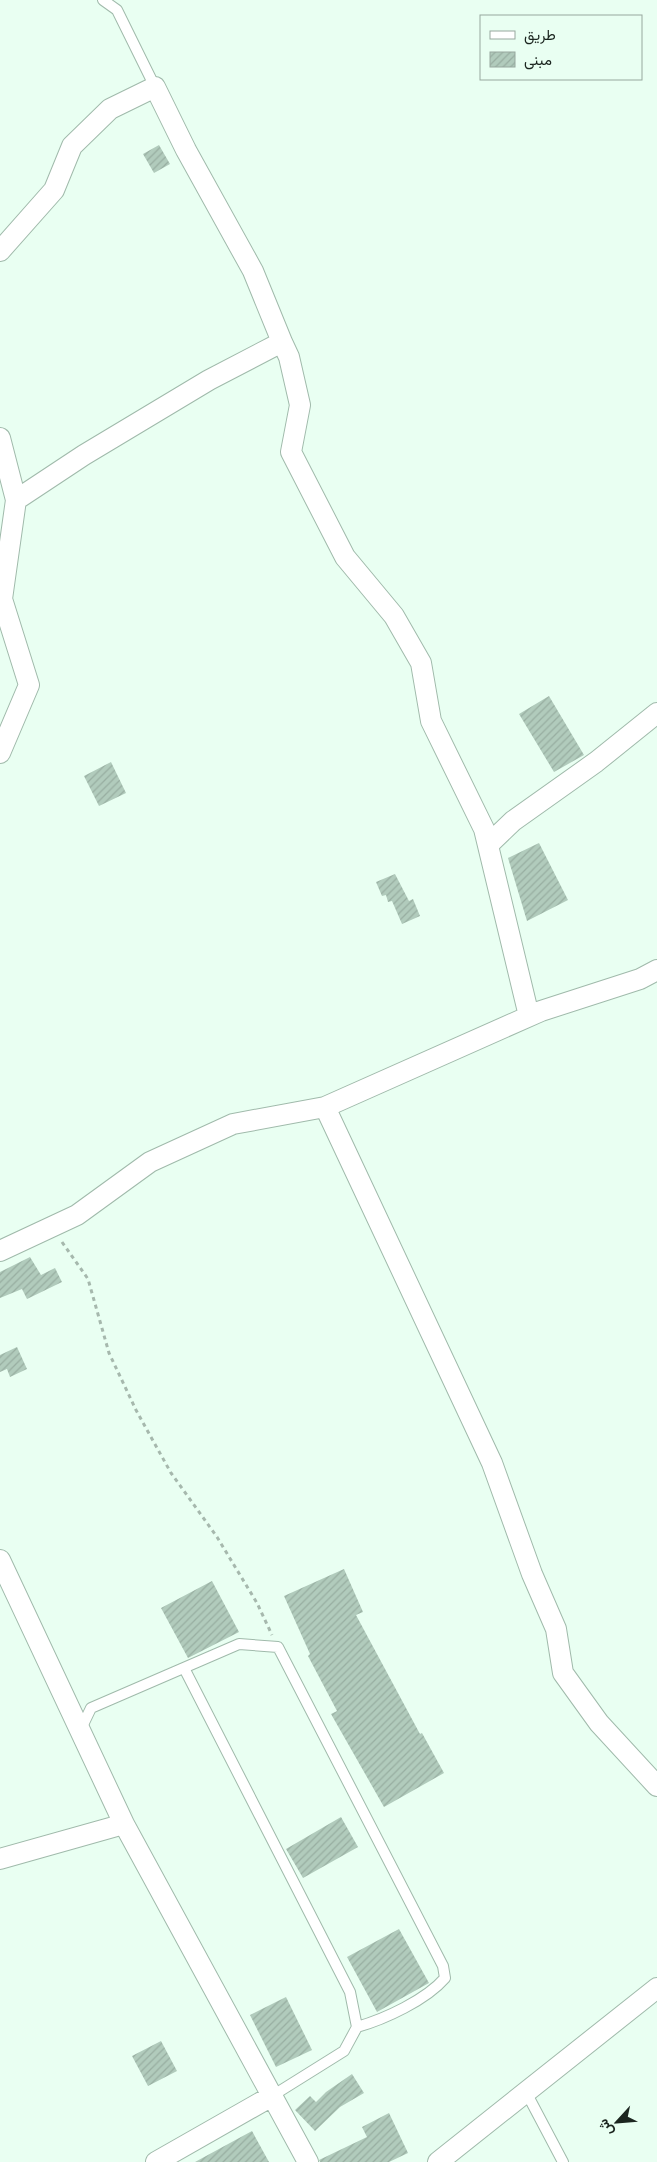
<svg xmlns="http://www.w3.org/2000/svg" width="657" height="2162" font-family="'Open Sans',Vazirmatn,sans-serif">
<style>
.building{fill:url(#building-hatch)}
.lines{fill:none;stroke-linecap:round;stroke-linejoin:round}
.lane-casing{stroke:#a0baab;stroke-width:12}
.street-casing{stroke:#a0baab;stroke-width:22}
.path{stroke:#a6b8ad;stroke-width:3;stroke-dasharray:4 4;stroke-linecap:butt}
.lane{stroke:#fff;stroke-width:10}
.street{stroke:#fff;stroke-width:20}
</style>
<defs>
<pattern id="building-hatch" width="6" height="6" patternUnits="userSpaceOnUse" patternTransform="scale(1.25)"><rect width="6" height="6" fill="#b1cbbc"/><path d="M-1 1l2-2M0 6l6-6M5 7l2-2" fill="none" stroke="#98aea1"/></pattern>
</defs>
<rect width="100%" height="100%" fill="#e9fff2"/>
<path class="building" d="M159,145L170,164L154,173L143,154Z
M549,696L584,755L554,772L519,714Z
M111,762L126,793L99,806L84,776Z
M539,843L568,900L527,921L508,858Z
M395,874L409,901L413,899L420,916L402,924L392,901L388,902L386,895L382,896L376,882Z
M30,1257L41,1275L55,1268L62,1282L27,1299L22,1289L0,1298V1272Z
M17,1347L27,1369L10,1377L7,1369L0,1372V1355Z
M344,1569L363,1612L356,1615L420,1734L422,1733L444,1773L384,1807L331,1714L337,1711L308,1656L310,1654L284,1596Z
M212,1581L239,1632L188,1658L161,1608Z
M341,1817L358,1847L303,1878L286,1849Z
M399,1929L429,1983L377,2012L347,1957Z
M286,1997L312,2050L276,2067L250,2015Z
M161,2041L177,2071L148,2086L132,2056Z
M352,2074L364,2093L340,2107L315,2131L295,2110L310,2096L316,2102L326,2092Z
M389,2113L408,2153L389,2162H320L319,2160L367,2137L362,2127Z
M252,2131L269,2162H195Z"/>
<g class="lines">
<g class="lane-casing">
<path id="lane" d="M103,0L117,10L155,87
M184,1668L350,1992L357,2027L344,2051L272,2096
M80,1731L91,1708L239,1644L278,1647L443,1966L445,1978C426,2000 385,2019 357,2027
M526,2092L563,2162"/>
</g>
<g class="street-casing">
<path id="street" d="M0,251L54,190L72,146L110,109L155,87L186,150L253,271L282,342L209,380L84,455L16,500
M282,342L289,357L300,405L291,452L345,557L394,616L421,663L431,721L484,829L529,1016
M0,438L16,500L2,599L29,685L0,753
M488,845L513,821L596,762L657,713
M325,1107L492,1463L532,1574L556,1629L563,1673L599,1723L657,1786
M0,1251L77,1215L150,1162L233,1124L325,1107L541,1011L640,979L657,970
M0,1560L124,1824L308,2162
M0,1859L124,1824
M156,2162L272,2096
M438,2162L657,1988"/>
</g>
<path class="path" d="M62,1242L88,1279L109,1353L136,1410L171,1473L217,1537L257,1603L272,1635"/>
<use href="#lane" class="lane"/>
<use href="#street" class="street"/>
</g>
<rect x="480" y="15" width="162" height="65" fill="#e9fff2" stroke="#97a89e"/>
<rect x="490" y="31" width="25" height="8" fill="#ffffff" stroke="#97a89e"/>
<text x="524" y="40" font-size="15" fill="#1c2620">طريق</text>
<rect x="490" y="52" width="25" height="15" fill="url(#building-hatch)" stroke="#97a89e"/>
<text x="524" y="65" font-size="15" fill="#1c2620">مبنى</text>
<g transform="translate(617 2122) rotate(244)" stroke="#e9fff2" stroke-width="4" paint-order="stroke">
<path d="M0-4L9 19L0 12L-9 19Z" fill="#1c2620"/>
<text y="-8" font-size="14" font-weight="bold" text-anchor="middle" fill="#1c2620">ش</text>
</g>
</svg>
